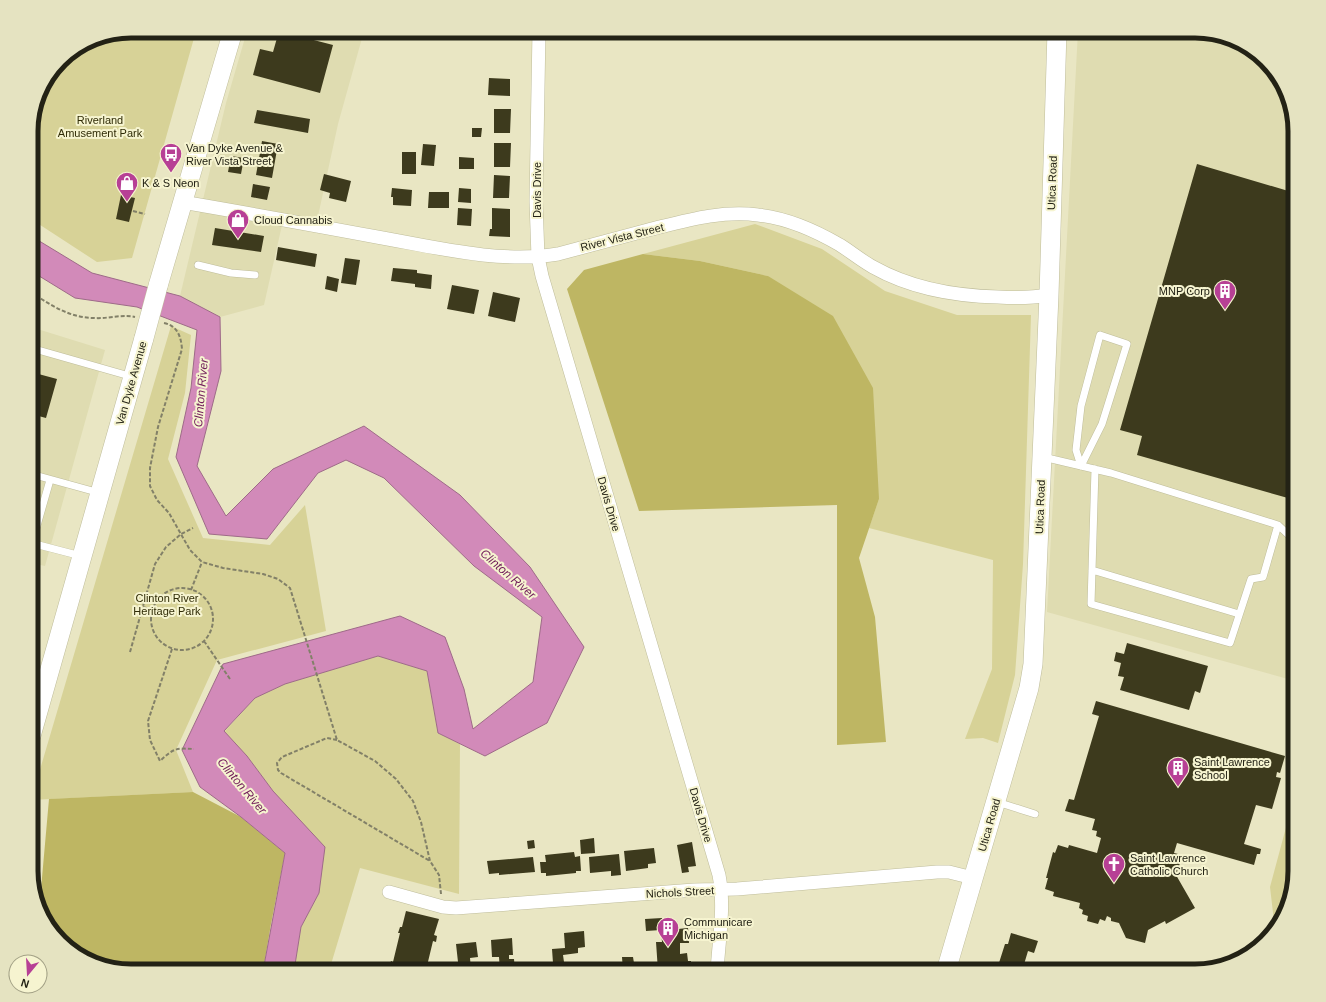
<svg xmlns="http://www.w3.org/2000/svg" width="1326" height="1002" font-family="Arial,sans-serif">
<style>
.built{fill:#dfdcb1}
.green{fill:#d7d297}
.forest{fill:#beb663}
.water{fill:#d28ab9;stroke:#9e6b88}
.building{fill:#3d3a1d}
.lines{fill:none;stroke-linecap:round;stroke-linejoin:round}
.lane-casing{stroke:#bfbd9b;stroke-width:8}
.street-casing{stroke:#bfbd9b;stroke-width:14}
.secondary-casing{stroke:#bfbd9b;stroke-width:20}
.path{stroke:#828068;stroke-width:2;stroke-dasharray:4 2;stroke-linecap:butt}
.lane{stroke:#fff;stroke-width:7}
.street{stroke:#fff;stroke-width:13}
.secondary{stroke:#fff;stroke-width:19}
.secondary-bridge-casing{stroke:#bfbd9b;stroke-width:20;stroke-linecap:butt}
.secondary-bridge{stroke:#fff;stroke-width:19}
.labels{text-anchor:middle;stroke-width:4;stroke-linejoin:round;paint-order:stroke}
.park-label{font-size:11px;fill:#2f2b06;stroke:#f6f4d0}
.poi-label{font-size:11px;fill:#232215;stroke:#f6f4d0;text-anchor:start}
.street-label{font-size:11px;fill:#232215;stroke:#f6f4d0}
.water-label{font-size:12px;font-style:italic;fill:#711d5a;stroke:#f6f4d0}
.rim{fill:none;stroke:#232215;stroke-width:5}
</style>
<rect width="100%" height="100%" fill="#e9e6c3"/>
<path class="built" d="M247,31H364L338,124L315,230L282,225L264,305L220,317L180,296L226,103Z
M1078,31H1196L1228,36L1256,52L1285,87L1295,130V681L1047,612Z
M31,327L105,350L45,566L31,563Z"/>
<path class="green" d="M131,31H196L132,258L97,262L31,219V124L41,86L65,56L93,38Z
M755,224L822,249L885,291L957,315H1031L1023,564L1015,675L998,743L983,738L965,739L992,669L993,560L869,528L879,499L768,276L700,261L643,254Z
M171,326L191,335L185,393L168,459L203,538L270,545L305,505L326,631L217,660L176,750L193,792L31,800Z
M378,656L427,671L438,733L460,744L459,894L360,868L329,971H294L301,927L319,893L273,791L247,756L224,732L255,698L285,684Z
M1295,794V872L1290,904L1275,930L1270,887Z"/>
<path class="forest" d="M643,254L700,261L768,276L833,316L873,388L879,499L859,558L875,617L886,742L837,745V505L639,511L567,289L584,270Z
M193,792L241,817L285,853L271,924L263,971H130L98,966L70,950L41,916L36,895L41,889L49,799Z"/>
<path class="water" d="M31,236L92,273L180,296L220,317L221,371L197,466L226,516L273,469L364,426L460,495L530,567L584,647L547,723L485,756L438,733L427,671L378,656L285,684L255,698L224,731L247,756L273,791L325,847L319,893L301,927L294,971H263L285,853L241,817L200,787L182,750L223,664L400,616L445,637L464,689L473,729L533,682L542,617L474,566L384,478L346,460L318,473L267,539L209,534L176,457L191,388L197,330L137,307L75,298L31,271Z"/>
<path class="building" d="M279,31L333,45L320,93L253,75L260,49L273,52Z
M489,78L510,79V96L488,95Z
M494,109H511L510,133H494Z
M257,110L310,119L308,133L254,123Z
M472,128H482L481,137H472Z
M262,141L278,144L272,178L256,175Z
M494,143H511L510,167H494Z
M423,144L436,145L434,166L421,165Z
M402,152H416V174H402Z
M231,156L244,158L241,174L228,172Z
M459,157L474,158V169H459Z
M1197,164L1295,193V500L1137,455L1142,436L1120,430Z
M324,174L351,181L346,202L329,198L330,193L320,190Z
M494,175L510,176L509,198H493Z
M253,184L270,187L267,200L251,197Z
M392,188L412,190L411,206L393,205V197H391Z
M459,188L471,189V203L458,202Z
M429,192H449V208H428Z
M121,195L135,198L129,222L116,219Z
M458,208L472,209L471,226L457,225Z
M492,208L510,209V237L489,236L490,229H492Z
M215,228L264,236L261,252L212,245Z
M278,247L317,254L315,267L276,260Z
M345,258L360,260L356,285L341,283Z
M393,268L417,270V273L432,275L431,289L415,287V284L391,281Z
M327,276L339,279L337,292L325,289Z
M452,285L479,290L474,314L447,309Z
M493,292L520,298L515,322L488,316Z
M31,372L57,379L46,418L31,414Z
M1127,643L1208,666L1200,693L1195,691L1189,710L1120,690L1124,677L1118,676L1121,663L1114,661L1116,652L1124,654Z
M1096,701L1285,756L1280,773L1277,772L1276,777L1281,778L1272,809L1256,805L1244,844L1261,849L1260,854H1257L1254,865L1177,843L1174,853L1178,854L1177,858L1181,860L1176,875L1195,908L1166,924L1165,921L1148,930L1145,943L1126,938L1119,923L1111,921V918L1107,916L1105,921L1100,919L1098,924L1087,921L1088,916L1082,914L1083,910L1079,908L1080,903L1053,896L1054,892L1045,889L1048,878H1046L1053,852L1055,853L1058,845L1068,848L1069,845L1097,853L1101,838L1096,836L1097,831L1092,830L1095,819L1065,811L1069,799L1074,800L1099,716L1092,714Z
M594,838L595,853L581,854L580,840Z
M534,840L535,848L528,849L527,841Z
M692,842L696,866L688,867L689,872L682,873L677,845Z
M654,848L656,863L648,864V868L626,871L624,851Z
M574,852L575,857L580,856L581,871H576V873L546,876V873H541L540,862H546L545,855Z
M619,854L621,875L611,876V871L590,873L589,857Z
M533,857L535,872L499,875V873L489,874L487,861Z
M406,911L439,919L434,935L437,936L436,942L433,941L426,970L428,971H390L391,967H389L391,961L393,962L400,933H398L400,927H402Z
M662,918V921H677L678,929L688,928L689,943H680V954L687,953L688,961H691V971H658L656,942H662L661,930L646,931L645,919Z
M584,931L585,947L578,948V953L563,955L564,962L553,963L552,949L565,948L564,933Z
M1011,933L1038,941L1034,953L1028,951L1022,971H999L1000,966H998L1005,944H1008Z
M512,938L513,955H509V959H514L515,971H500L499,957H492L491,940Z
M476,942L478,957L470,958L471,969L474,968V971H459L456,944Z
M622,957H633L634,963H631V971H623Z"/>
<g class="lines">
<g class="lane-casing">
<path id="lane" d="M198,265L231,273L255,275
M1100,335L1127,344L1102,424L1081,466L1076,450L1081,406Z
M31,348L133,377
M1043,457L1111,473L1278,525L1295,541
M1095,469L1091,604L1230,643L1251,579L1263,577L1278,525
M31,474L100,493
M31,543L81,556
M32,543L50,480
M1092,570L1239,614
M997,802L1035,814"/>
</g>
<g class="street-casing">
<path id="street" d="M539,31L536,201L538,257L542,276L719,875C725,906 719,939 717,971
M182,202C247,213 312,225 377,237C434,247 501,264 558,254C588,246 618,238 648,230C685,221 721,210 758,215C787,218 816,231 840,245C851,252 862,261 873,267C912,289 954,296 998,297C1015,298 1032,298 1049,295
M389,892L443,907L456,908L694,890L737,889L937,872H949L973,878"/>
</g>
<g class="secondary-casing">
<path id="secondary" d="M158,286L233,31
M31,736L144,338
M946,971L1029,688L1033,664L1049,295L1057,31"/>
</g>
<path class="path" d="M133,211L145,214
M31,292C50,305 70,318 94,318C108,319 121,314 135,317
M164,323C178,326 181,337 182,349L158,427L150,468V486L157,500L169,513L190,550L202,562L223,568L263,574L278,579L290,588L337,740L375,761L396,779L413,801L421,822L430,861L439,875L441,894
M151 619a31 31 0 1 1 62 0a31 31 0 1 1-62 0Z
M191,590L202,562
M143,607L152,610
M204,641L230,679
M172,649L148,721L150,740L160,761C174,748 176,748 194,749
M130,652L155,564L166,547L181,534L193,528
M337,740L327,738L282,757L277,763L278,770L281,773L430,861"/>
<use href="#lane" class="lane"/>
<use href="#street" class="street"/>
<use href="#secondary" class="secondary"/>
<g class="secondary-bridge-casing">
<path id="secondary-bridge" d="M144,338L158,286"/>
</g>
<use href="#secondary-bridge" class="secondary-bridge"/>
</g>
<defs>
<g id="bus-pin" transform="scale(1.15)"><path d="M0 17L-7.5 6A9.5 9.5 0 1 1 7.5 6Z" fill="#b74095" stroke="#f6f4d0"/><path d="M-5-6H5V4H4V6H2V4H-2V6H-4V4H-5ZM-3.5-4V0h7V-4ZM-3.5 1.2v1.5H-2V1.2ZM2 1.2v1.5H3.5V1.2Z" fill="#fff"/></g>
<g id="shop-pin" transform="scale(1.15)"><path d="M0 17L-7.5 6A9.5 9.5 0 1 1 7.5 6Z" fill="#b74095" stroke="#f6f4d0"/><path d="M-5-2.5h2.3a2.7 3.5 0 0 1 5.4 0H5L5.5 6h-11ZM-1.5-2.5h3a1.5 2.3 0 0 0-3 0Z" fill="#fff"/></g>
<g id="building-pin" transform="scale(1.15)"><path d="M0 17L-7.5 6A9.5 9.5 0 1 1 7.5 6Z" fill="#b74095" stroke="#f6f4d0"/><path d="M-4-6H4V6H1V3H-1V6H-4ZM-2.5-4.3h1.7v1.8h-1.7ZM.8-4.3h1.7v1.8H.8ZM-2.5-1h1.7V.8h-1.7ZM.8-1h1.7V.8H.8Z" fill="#fff"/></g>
<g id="church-pin" transform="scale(1.15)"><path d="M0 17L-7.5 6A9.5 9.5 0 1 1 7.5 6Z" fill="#b74095" stroke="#f6f4d0"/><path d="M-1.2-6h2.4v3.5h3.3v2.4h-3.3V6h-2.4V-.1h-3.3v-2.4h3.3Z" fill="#fff"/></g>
</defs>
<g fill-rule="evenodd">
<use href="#bus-pin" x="171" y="154"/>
<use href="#shop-pin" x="127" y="183"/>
<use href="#shop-pin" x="238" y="220"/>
<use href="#building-pin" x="1225" y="291"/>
<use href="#building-pin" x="1178" y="768"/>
<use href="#church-pin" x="1114" y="864"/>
<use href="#building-pin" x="668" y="928"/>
</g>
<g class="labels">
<g class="park-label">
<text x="100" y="124">Riverland<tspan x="100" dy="13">Amusement Park</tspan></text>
<text x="167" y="602">Clinton River<tspan x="167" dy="13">Heritage Park</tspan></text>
</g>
<g class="poi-label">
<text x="186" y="152">Van Dyke Avenue &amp;<tspan x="186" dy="13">River Vista Street</tspan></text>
<text x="142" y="187">K &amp; S Neon</text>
<text x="254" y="224">Cloud Cannabis</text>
<text x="1210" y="295" text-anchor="end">MNP Corp</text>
<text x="1194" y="766">Saint Lawrence<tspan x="1194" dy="13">School</tspan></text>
<text x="1130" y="862">Saint Lawrence<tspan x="1130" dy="13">Catholic Church</tspan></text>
<text x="684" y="926">Communicare<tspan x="684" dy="13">Michigan</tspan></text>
</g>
<g class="street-label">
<text transform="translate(1052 183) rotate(-88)" y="4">Utica Road</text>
<text transform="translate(537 190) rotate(-90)" y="4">Davis Drive</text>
<text transform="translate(622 237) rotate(-14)" y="4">River Vista Street</text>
<text transform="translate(131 383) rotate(-74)" y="4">Van Dyke Avenue</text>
<text transform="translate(609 504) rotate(74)" y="4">Davis Drive</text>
<text transform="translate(1040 507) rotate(-88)" y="4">Utica Road</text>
<text transform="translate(701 815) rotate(74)" y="4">Davis Drive</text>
<text transform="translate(989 825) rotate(-74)" y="4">Utica Road</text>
<text transform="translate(680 892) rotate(-3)" y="4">Nichols Street</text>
</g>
<g class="water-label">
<text transform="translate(201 393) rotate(-85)" y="4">Clinton River</text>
<text transform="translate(508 574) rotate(41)" y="4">Clinton River</text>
<text transform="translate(242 786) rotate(50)" y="4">Clinton River</text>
</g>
</g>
<path d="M0 0H1326V1002H0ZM131 38H1195A93 93 0 0 1 1288 131V871A93 93 0 0 1 1195 964H131A93 93 0 0 1 38 871V131A93 93 0 0 1 131 38Z" fill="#e5e3c1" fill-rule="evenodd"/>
<path class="rim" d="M131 38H1195A93 93 0 0 1 1288 131V871A93 93 0 0 1 1195 964H131A93 93 0 0 1 38 871V131A93 93 0 0 1 131 38Z"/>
<g transform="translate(28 974) rotate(198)"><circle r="19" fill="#f6f4d0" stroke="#a2a085"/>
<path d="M0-3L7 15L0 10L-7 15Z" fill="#b74095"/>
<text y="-6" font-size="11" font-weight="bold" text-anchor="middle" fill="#232215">N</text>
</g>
</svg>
